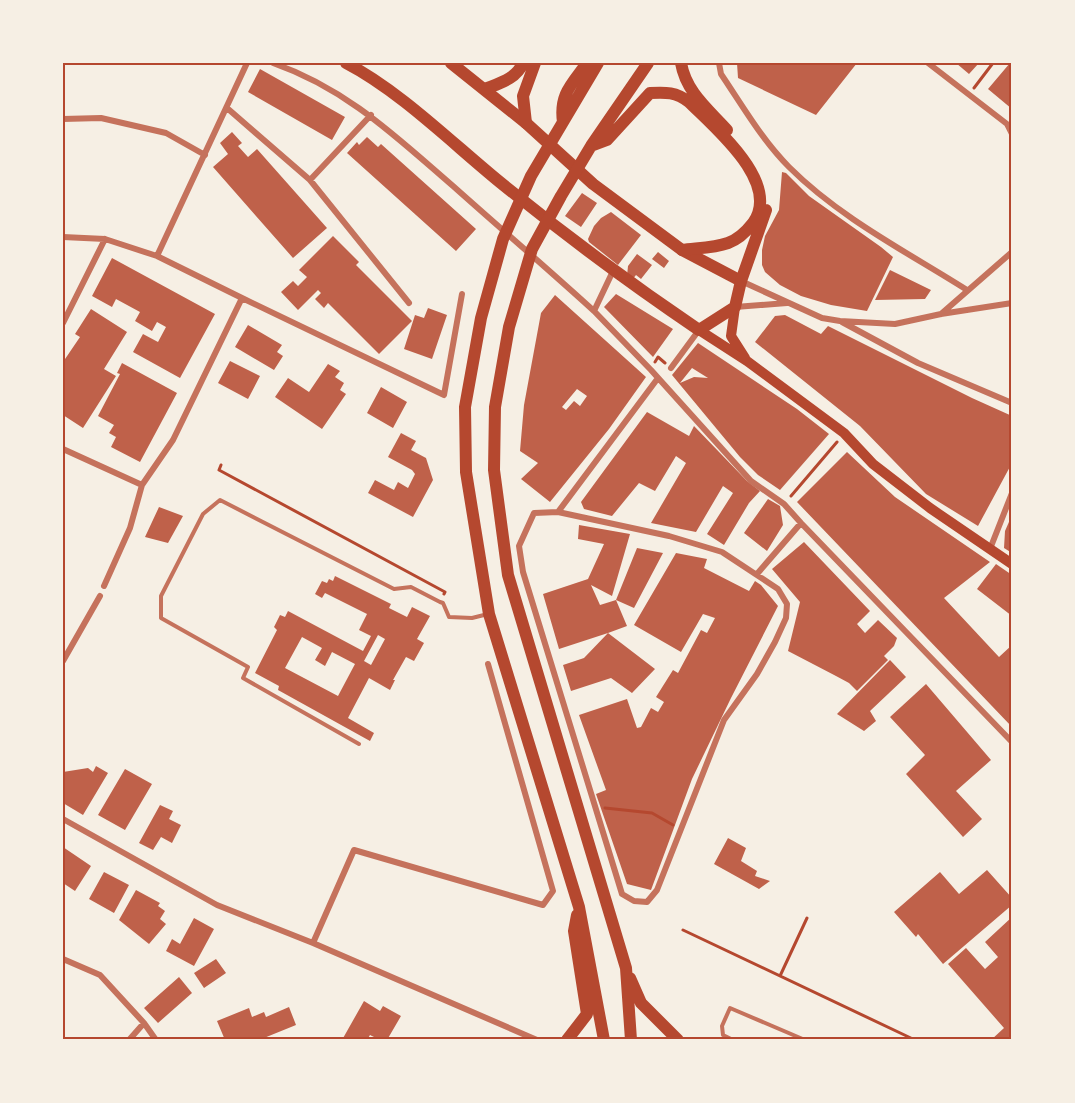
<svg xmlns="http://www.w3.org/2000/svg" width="1075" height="1103" font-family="Cabin,sans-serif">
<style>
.building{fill:#bf614a;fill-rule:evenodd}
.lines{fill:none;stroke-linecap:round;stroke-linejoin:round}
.path{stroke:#b5482f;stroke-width:3}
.service{stroke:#c5725c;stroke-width:4}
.minor{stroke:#c5725c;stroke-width:6}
.secondary{stroke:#b5482f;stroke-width:10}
.primary{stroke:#b5482f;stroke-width:12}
.trunk{stroke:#b5482f;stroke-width:12}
.neatline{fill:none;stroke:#b5482f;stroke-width:2}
</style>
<rect width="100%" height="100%" fill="#f6efe4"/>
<path class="building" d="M737,63H857L816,115L738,78Z
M956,63H979L969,74Z
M1010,63H1012V109L988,89Z
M260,69L345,117L332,140L248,92Z
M232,132L242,143L238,146L248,157L257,149L327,228L293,258L213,167L228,154L220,143Z
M367,137L378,147L381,144L476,229L456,251L347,153L357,142L359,145Z
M782,172L786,173L809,196L881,247L893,257L867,311L831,305L801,296L780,285L765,272L762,265V250L765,236L779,210Z
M582,193L597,203L581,227L565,216Z
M611,212L641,235L618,265L589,242L588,239L594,226L601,218Z
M333,236L359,262L356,265L412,321L379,354L328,303L324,308L315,299L321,293L318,290L298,310L281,292L293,281L298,286L307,277L299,270Z
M658,252L669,261L664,268L652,259Z
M637,254L652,265L641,279L636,275L632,280L627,276L628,266Z
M112,258L215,314L180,378L133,352L143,334L158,342L166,327L157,322L152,331L135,321L140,312L116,299L112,307L92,296Z
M890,270L931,290L925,299L875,300Z
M616,294L673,329L653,357L604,307Z
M555,295L646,377L609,429L550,502L521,479L538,463L520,451L524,405L541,313ZM577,389L587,396L580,406L574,401L566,410L562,407Z
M428,308L447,315L432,359L404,349L415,315L424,318Z
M91,309L127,332L104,369L116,376L83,428L63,415V362L80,337L75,334Z
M785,315L821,334L828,326L972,398L1012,416V463L978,526L926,494L860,426L755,342L775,316Z
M248,325L282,345L277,352L283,356L274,370L235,347Z
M698,343L797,409L829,434L780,490L758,475L740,457L672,375ZM692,368L708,378L694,377L680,383Z
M230,361L260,376L248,399L218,383Z
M122,363L177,393L140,462L111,447L116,437L109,433L114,425L98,416L120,374L117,373Z
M328,364L340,371L335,377L344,383L340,390L346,394L322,429L275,397L288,378L309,392Z
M381,387L407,402L393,428L367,413Z
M647,412L689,436L694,426L747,481L760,491L749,503L724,545L707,534L733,493L723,486L696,532L651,523L686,463L676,456L655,491L639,483L612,516L584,509L581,502Z
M401,433L416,441L411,450L426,458L433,480L413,517L368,493L375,480L394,490L398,482L408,488L415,474L412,470L388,457Z
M847,452L895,497L990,562L944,598L999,657L1012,645V727L797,502Z
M768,499L780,506L783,525L767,551L744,533Z
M159,507L183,516L168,543L145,537Z
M1012,515V553L1004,548L1005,531Z
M579,525L630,534L612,596L591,585L600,605L616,600L637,548L663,553L634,608L616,600L627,626L608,633L655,669L632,693L611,678L571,691L563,665L584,658L608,633L559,649L543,594L588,579L604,544L578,539Z
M804,542L870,611L857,624L865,633L878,620L897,638L894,646L884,656L888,660L857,691L849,683L836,676L788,651L800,602L772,569Z
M676,553L707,559L704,568L749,591L755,581L761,585L778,606L731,698L692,779L651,890L627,884L596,794L606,790L579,715L627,699L637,728L641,727L651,708L658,712L664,702L656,697L673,670L678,673L701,630L707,633L715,618L703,614L681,652L634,625Z
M996,564L1012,575V616L977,589Z
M335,576L391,604L389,608L407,617L412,607L430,616L417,639L424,643L414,661L406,657L393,680H395L390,690L369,678L348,718L374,733L370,741L278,690L279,686L255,673L277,630L274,627L280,615L285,617L288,611L363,651L371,636L359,630L367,614L325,593L322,598L315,594L322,581L327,583L329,579L333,581ZM378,635L385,639L371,665L364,661ZM302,637L322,648L315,660L325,666L332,652L355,664L338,696L285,668Z
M890,660L906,677L870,711L876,721L864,731L837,714Z
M926,684L991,760L956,791L982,819L963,837L906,774L925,755L890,717Z
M96,766L108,773L83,815L63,803V772L88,768L93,772Z
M125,769L152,784L125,830L98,815Z
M160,805L173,811L169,819L181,825L172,843L161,837L153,850L139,843Z
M728,838L746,848L741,861L757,871L755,876L770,881L759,889L714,864Z
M63,847L91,866L75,891L63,883Z
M987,870L1012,898V905L943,964L918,934L916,937L894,912L940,872L959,894Z
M104,872L129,885L114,913L89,899Z
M136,890L160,903L158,906L165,911L160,919L166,924L149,944L119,920Z
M1012,917V1040H991L1004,1028L948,964L966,948L985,969L998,957L985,942Z
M194,918L214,929L194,966L166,951L172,939L180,944Z
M216,959L226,973L204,988L194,973Z
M179,977L192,993L158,1023L144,1008Z
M364,1001L380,1011L383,1006L401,1016L387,1040H380L370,1035L367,1040H342Z
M289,1007L296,1025L259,1040H225L217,1021L249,1008L252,1017L264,1012L266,1017Z"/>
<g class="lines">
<path class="path" d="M974,88L993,63
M655,362L658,357L665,363
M221,465L219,470L445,592L444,594
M791,496L837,442
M605,808L652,813L673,825
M683,930L915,1040
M780,976L807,918"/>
<path class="service" d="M359,744L243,678L248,667L161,618V596L203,514L220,500L394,589L411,587L440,602L443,603L449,617L472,618L488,614
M733,1040L723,1035L722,1026L730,1008L805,1040"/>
<path class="minor" d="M273,63C347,89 395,136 453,186C500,228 548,269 594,311
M719,63L721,74C742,105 762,140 789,167C840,218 907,252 967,290
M928,63L1007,124L1012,134
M227,108L310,180L409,303
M63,119L101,118L166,133L205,155
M310,180L371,115
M63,237L105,239L157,256L242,298L444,395L462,294
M157,256L247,63
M613,271L594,311L651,370L751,481L784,504L801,523L1012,742
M741,281L822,318L840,321L895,324L941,314L1012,303
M735,307L787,303
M941,314L1012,252
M842,322L918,363L1012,403
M63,323L105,239
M671,368L699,330
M63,449L142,485
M558,512L669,536L722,552L778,589L787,604L786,618L775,642L757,674L724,720L657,890L647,902L634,901L622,894L523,572L519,546L534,513Z
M558,512L658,378
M990,549L1012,493
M757,574L801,523
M104,586L130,528L142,485L173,440L242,298
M63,661L100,596
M63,819L217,905L313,943L537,1040
M313,943L354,850L543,905L553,891L488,664
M63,959L100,975L144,1023L156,1040
M129,1040L144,1023"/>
<path class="secondary" d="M735,307L731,336L745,358
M699,330L747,361L844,433L873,464L930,508L1012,564"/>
<path class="primary" d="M346,63C400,91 453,144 501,183C565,235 631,284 699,330L735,307L741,281L682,250L593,184L526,123L451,63"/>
<path class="trunk" d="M598,63L531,176L503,239L481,318L465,407L466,472L489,614L579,907L604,1040
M681,63C686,92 708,109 727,130
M485,89C500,83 516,79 523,63
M563,122C559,94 572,84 587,63
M526,123L523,96L535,63
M591,146L607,140L650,93C666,92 676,92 689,102C715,128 782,183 753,223C746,232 739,239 728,243C714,248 697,248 682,250
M741,281L766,210
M630,978L641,1003L678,1040
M567,1040L587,1014L574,931L577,915
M631,1040L626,968L508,575L494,470L495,407L509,327L532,249L561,196L591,146L648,63"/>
</g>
<rect width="1075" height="1103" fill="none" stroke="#f6efe4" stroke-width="129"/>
<rect x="64" y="64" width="946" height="974" class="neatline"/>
</svg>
